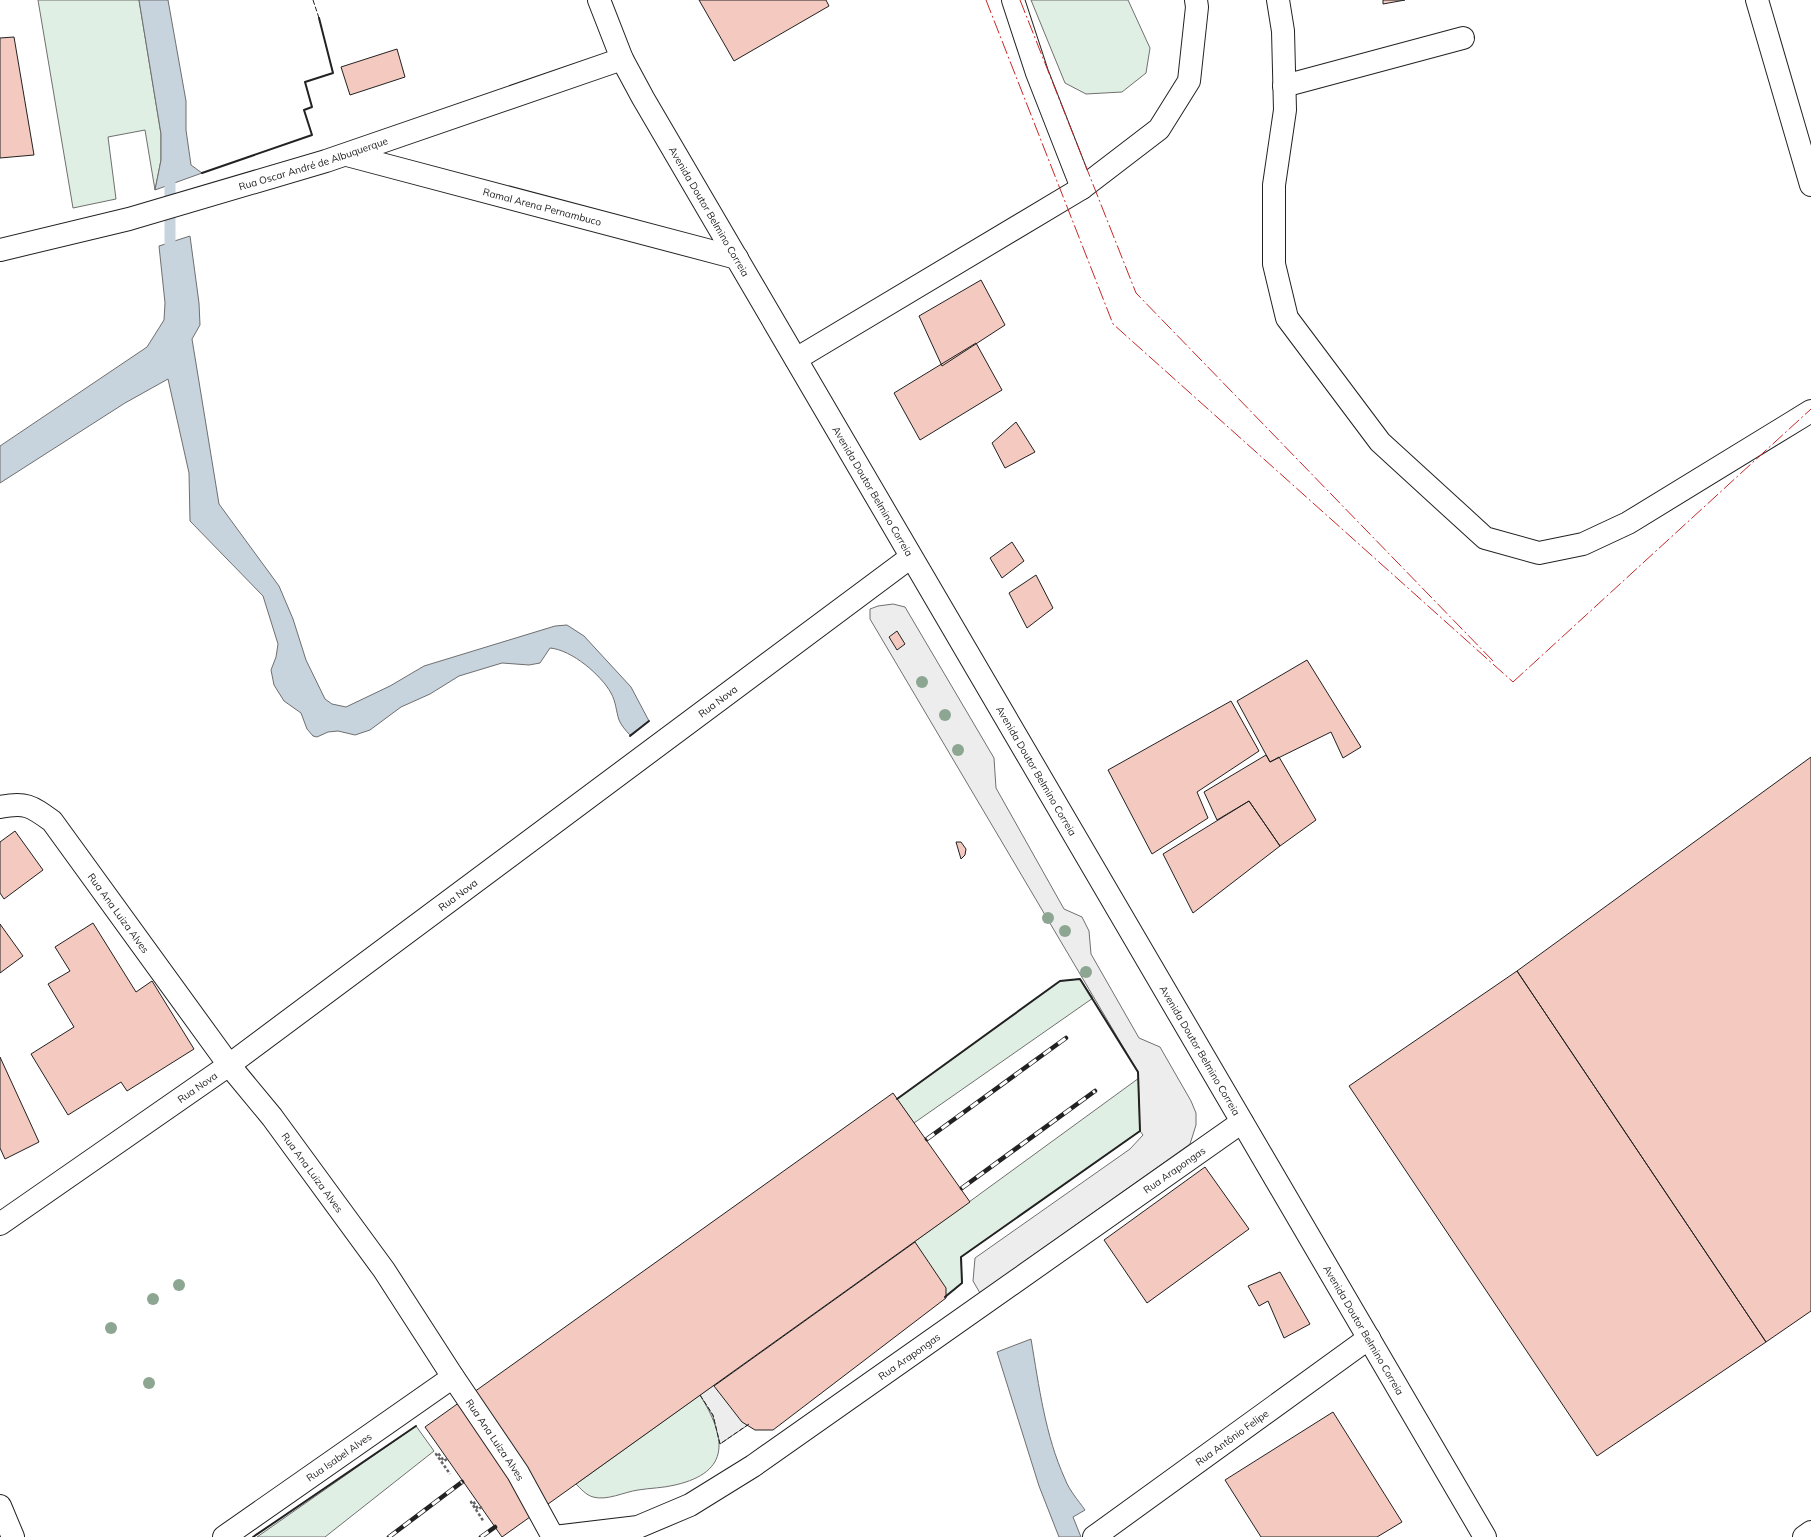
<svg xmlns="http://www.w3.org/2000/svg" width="1811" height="1537" font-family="Mulish,sans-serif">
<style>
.green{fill:#e0efe3;stroke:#6f6f6f}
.parking{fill:#ededed;stroke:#6f6f6f}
.water{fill:#c7d3dd;stroke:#6f6f6f}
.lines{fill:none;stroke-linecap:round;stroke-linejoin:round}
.stream{stroke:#c7d3dd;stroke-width:11}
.building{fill:#f3c9c0;stroke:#222}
.minor-casing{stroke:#222;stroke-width:24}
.major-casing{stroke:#222;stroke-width:24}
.path{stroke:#646464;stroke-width:2.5;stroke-dasharray:3 2;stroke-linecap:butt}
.minor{stroke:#fff;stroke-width:22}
.major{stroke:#fff;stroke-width:22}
.rail-casing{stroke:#222;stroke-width:4.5}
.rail{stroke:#fff;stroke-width:3;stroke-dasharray:9;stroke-linecap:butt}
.fence{stroke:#222;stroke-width:1;stroke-dasharray:5 2;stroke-linecap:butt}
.wall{stroke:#222;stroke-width:2}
.power{stroke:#c62828;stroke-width:1;stroke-dasharray:14 3 2 3;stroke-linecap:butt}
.tree{fill:#8da692}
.labels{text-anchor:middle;stroke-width:3;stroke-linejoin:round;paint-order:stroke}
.street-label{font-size:10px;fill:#222;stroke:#fff}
</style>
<rect width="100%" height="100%" fill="#fff"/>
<path class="green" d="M38,0H139L161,134V160L155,190L145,130L108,137L116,199L73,208Z
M1031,0H1128L1150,48L1146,73L1122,92L1086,94L1065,83Z
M1080,979L1093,998L914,1123L897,1099L1060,981Z
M1139,1078L1140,1131L961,1257L962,1283L944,1297L910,1245Z
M700,1395C726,1437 732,1472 675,1485C663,1488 650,1488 638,1490C624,1492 607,1501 593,1497C586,1495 581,1489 576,1484Z
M416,1426L434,1451L325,1537H257Z"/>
<path class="parking" d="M893,604L905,607L994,758L996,788L1064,909L1082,917L1089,931L1091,954L1139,1038L1160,1047L1191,1101L1196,1113V1125L1190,1144L980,1293L973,1281L975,1258L1130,1149L1143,1135L1140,1131L1138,1072L870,619V609L878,606Z
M731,1373L761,1416L720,1444L713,1416L700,1395Z"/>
<path class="water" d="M139,0H168L186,101V130L191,165L202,173L155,190L161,160V134Z
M190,236L199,303L200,325L192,339L219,504L279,586L293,619L306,660L325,699L332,704L346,707L390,686L424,666L555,626L567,625L584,636L631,687L649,721L630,735C626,731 621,725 619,720C616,711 616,702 611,693C601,675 572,650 550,648L540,663L529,665L502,663L459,676L430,694L401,707L370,730L355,735L338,731L328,732L317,737L313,736L307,729L301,713L284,701L274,685L271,670L276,657L278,644L263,596L190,521L189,473L168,379L125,403L0,483V446L147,347L164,320L165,303L159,246Z
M1031,1339C1039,1386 1045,1435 1065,1479C1069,1490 1078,1500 1085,1510L1073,1517L1081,1537H1059L1039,1486L997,1352Z"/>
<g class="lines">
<path class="stream" d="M170,256V169"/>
</g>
<path class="building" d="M699,0H826L829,6L734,61Z
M1383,0H1405L1383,4Z
M14,37L34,155L0,158V38Z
M397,49L405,77L350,95L341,67Z
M981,280L1005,325L942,366L919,316Z
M976,343L1002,390L920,440L894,393Z
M1016,422L1035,452L1005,468L992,443Z
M1012,542L1024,561L1002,578L990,558Z
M1036,575L1053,608L1027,628L1009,593Z
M897,631L905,644L897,650L889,637Z
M1307,660L1361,747L1343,758L1331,732L1270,762L1237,701Z
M1231,701L1259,751L1197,792L1208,818L1152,854L1108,770Z
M1266,755L1270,762L1279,757L1316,820L1280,846L1249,801L1217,820L1204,792Z
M1811,757V1311L1766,1342L1517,971Z
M1249,801L1280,846L1193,913L1163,854Z
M15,831L43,870L4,899L0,893V842Z
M956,842H961L966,849L965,855L961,859Z
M93,923L136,992L152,981L194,1049L127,1091L121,1082L68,1115L31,1054L74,1027L48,984L70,971L55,947Z
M0,924L23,956L0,973Z
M1517,971L1766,1342L1597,1456L1349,1086Z
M0,1057L39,1142L5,1159L0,1148Z
M893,1093L970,1202L502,1537L425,1427Z
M1205,1167L1249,1229L1147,1303L1104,1240Z
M915,1242L946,1288V1298L773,1430H755L742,1422L714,1386Z
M1280,1272L1310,1324L1284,1338L1268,1301L1259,1306L1248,1286Z
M1333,1412L1402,1522L1377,1537H1261L1225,1480Z"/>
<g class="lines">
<g class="minor-casing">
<g id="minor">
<path d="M1013,0L1037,73L1082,188"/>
<path d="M1278,0L1283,31L1285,110L1274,185V264L1287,318L1380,442L1485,538L1539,553L1583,544L1628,523L1811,411"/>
<path d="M1757,0L1811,185"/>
<path d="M1284,86L1463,38"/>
<path id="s1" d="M347,155L737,258"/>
<path id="s2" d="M0,250L129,219L326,161L622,59"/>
<path d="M796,359L1082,188L1159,129L1189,81L1197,7L1196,0"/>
<path id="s3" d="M0,807C26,802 31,806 52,821L229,1065L272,1117L384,1270L453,1377L518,1473L553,1537"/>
<path id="s4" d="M0,1224L229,1065L911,557"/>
<path d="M0,1506L13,1537"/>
<path id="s5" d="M224,1537L453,1377"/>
<path id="s6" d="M554,1537L638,1527L690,1505L753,1466L1242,1122"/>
<path id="s7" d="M1094,1537L1369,1338"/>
<path d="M1804,1537L1811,1532"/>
</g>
</g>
<g class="major-casing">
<g id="major">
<path id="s8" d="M599,0L622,59L643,98L1485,1537"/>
</g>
</g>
<path class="path" d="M447,1459L444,1461L438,1453L436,1454L450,1474
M482,1507L478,1509L473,1501L471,1502L484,1522"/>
<use href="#minor" class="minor"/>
<use href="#major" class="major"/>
<g class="rail-casing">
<path id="rail" d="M927,1139L1066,1038
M962,1188L1095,1091
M389,1537L462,1482
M481,1537L495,1527"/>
</g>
<use href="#rail" class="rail"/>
<path class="fence" d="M313,0L319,18
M700,1395L713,1415L720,1444L749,1424"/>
<path class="wall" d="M202,173L312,135L304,110L312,107L305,82L333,73L319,18
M630,736L649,721
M897,1099L1060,981L1080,979L1138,1072L1140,1131L961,1257L962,1283L945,1297
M253,1537L416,1426"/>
<path class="power" d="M986,0L1113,324L1513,682
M1020,0L1136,293L1495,663
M1513,682L1811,409"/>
</g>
<g class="tree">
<circle cx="922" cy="682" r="6"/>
<circle cx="945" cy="715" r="6"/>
<circle cx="958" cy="750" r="6"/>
<circle cx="1048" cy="918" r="6"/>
<circle cx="1065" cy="931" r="6"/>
<circle cx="1086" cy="972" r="6"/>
<circle cx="179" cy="1285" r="6"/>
<circle cx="153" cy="1299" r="6"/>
<circle cx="111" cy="1328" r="6"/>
<circle cx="149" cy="1383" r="6"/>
</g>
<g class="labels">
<g class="street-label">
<text dy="4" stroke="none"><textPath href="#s2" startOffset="325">Rua Oscar André de Albuquerque</textPath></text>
<text dy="4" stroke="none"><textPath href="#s1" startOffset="202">Ramal Arena Pernambuco</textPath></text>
<text dy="4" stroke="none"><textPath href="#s8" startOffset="239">Avenida Doutor Belmino Correia</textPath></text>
<text dy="4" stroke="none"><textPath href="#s8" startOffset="563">Avenida Doutor Belmino Correia</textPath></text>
<text dy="4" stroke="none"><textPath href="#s4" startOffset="888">Rua Nova</textPath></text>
<text dy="4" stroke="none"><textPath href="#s8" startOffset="887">Avenida Doutor Belmino Correia</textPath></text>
<text dy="4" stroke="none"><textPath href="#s4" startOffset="564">Rua Nova</textPath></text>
<text dy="4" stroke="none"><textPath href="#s3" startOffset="170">Rua Ana Luiza Alves</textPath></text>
<text dy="4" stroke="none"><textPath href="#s8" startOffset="1211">Avenida Doutor Belmino Correia</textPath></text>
<text dy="4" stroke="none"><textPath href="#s4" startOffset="240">Rua Nova</textPath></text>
<text dy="4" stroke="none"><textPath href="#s6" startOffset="730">Rua Arapongas</textPath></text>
<text dy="4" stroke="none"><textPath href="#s3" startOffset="494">Rua Ana Luiza Alves</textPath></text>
<text dy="4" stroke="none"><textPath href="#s8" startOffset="1535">Avenida Doutor Belmino Correia</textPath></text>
<text dy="4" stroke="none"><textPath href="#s6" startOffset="406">Rua Arapongas</textPath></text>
<text dy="4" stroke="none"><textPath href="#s7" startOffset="170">Rua Antônio Felipe</textPath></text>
<text dy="4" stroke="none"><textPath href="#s3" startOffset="818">Rua Ana Luiza Alves</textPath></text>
<text dy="4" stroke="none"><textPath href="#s5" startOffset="140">Rua Isabel Alves</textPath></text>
</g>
</g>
</svg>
